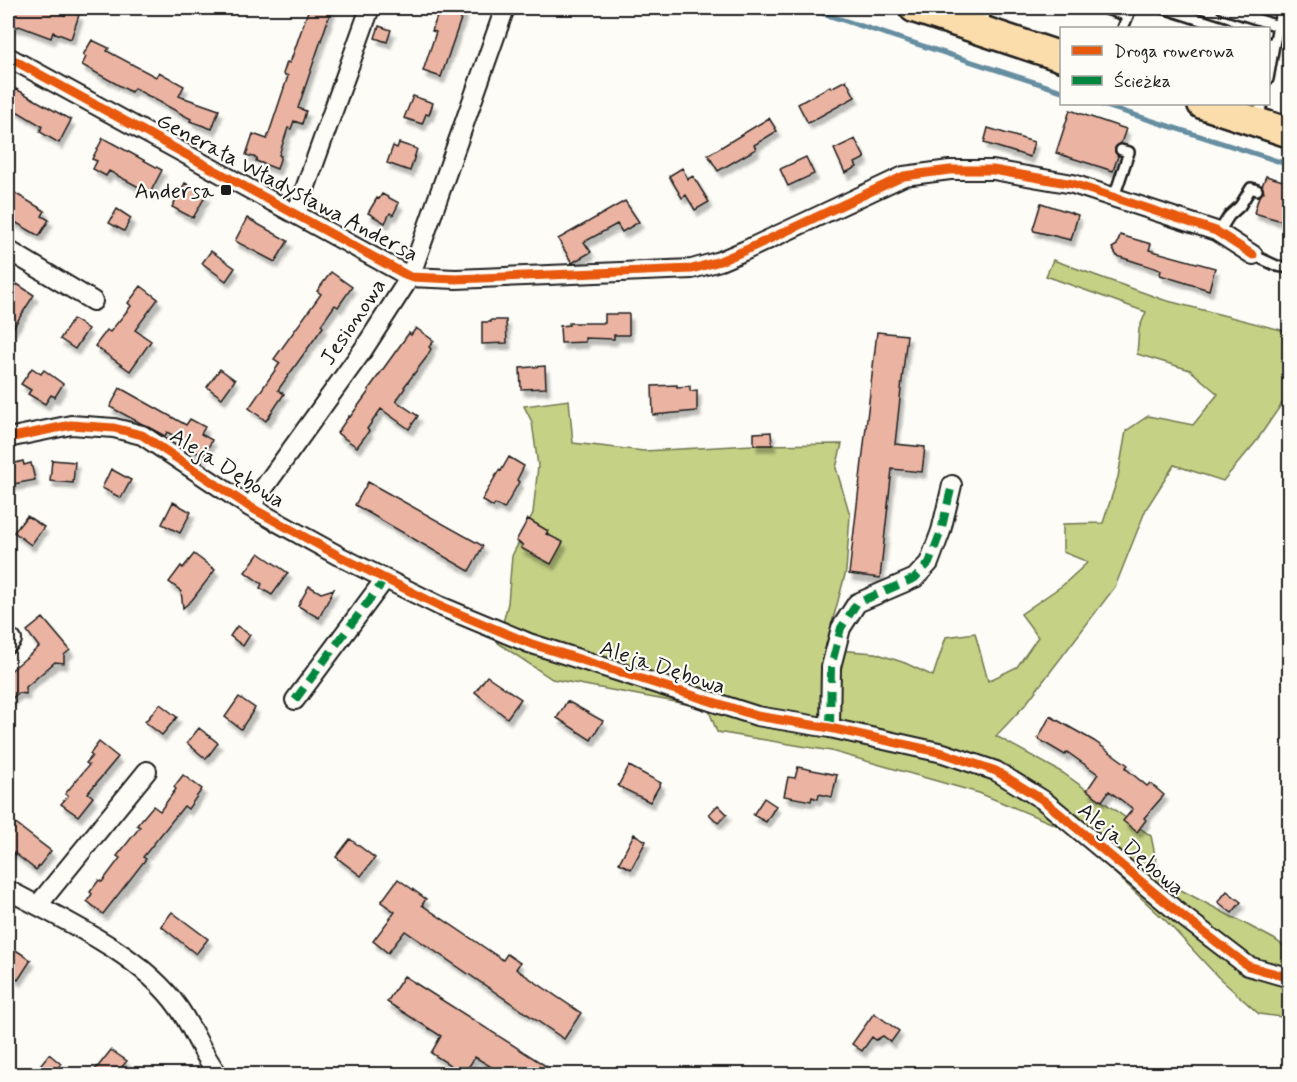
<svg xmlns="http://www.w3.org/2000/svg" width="1297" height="1082" font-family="Mynerve,sans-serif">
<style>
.green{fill:#c5d185;stroke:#707650;stroke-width:1.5}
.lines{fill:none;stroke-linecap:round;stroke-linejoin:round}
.stream{stroke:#668ea1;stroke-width:5}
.building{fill:#ebb3a1;stroke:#1c1c1c;stroke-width:1.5;filter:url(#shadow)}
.lane-casing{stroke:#1c1c1c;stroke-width:14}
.street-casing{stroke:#1c1c1c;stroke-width:22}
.primary-casing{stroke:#1c1c1c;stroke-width:33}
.lane{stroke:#fdfcf7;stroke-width:9}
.street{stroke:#fdfcf7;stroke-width:18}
.primary{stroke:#fbddab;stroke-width:28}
.quiet{stroke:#00873e;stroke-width:8;stroke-dasharray:15 8;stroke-linecap:butt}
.cycleway-casing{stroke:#fdfcf7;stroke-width:13}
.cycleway{stroke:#e8590c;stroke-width:9}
.poi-dot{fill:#1c1c1c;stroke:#fdfcf7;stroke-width:2}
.labels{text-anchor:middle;stroke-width:4.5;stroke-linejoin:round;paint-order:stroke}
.street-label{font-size:22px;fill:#1c1c1c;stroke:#fdfcf7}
.poi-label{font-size:22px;fill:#1c1c1c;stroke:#fdfcf7;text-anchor:end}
</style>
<defs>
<filter id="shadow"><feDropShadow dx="3.5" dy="6" stdDeviation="1.5" flood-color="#0004"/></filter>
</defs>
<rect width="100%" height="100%" fill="#fdfcf7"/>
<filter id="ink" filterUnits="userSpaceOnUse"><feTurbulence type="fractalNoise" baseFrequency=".0167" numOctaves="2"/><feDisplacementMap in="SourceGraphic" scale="12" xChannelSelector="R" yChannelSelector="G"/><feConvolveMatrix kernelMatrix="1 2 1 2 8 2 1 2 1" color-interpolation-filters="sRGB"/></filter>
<g filter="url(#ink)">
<path class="green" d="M1053,260L1164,300L1289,332V398L1285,399L1255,443L1223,481L1174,465L1146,509L1115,587L1025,705L996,736L1063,773L1151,836L1160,879L1274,939L1289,950V1018L1259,1014L1218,977L1167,922L1109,868L1063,828L979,793L831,751L717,732L708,708L552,679L498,643L508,603L512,556L533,513L538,466L532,422L524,406L569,400L573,443L644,451L753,445L842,444L836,468L850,515L846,571L825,649L875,653L905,663L933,676L946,637L975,633L988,681L1017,667L1038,637L1021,614L1063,585L1088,562L1063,552V524L1103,523L1118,477L1126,431L1148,416L1193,425L1218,394L1190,370L1137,354L1139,329L1146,312L1046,276Z"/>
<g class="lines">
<path class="stream" d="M806,8L1062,91
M1100,104L1290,165"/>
</g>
<path class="building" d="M8,8H45L65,15L67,11L79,15L71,39L53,32L51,38L19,26L18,27L8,24Z
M309,8H332L298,108L306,111L302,124L294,121L291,129L288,128L279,155L281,156L277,169L256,161L257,158L246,155L253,134L267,139L288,76L283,74L287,62L290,63Z
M440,8H456L464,10L441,77L423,71L436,32L432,31Z
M379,26L391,30L387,42L375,38Z
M92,40L109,48L107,51L156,77L159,72L184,86L179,96L219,110L212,129L190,121L191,119L134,88L131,92L82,65L86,57L83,55Z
M846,80L855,97L808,123L798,104L830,86L831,88Z
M16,89L71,120L59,143L40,132L42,126L8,106Z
M413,96L433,103L429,115L426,114L422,124L404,118Z
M1070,110L1126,129L1121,143L1115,148V152L1118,156L1113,171L1056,153Z
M769,118L777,131L754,145L756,149L718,171L708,155Z
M988,128L1034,142L1030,157L984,143Z
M103,138L162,170L150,193L109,171L106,176L93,169L97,161L92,159Z
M855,139L865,158L855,163L857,167L845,173L834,149Z
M399,143L417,149L410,171L387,163L393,146L397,148Z
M806,157L814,174L788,186L780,169Z
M682,168L688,179L693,176L709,202L695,210L686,195L682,198L669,176Z
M1266,176L1290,183V198L1282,221L1254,213L1259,196L1264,192L1262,186Z
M185,183L206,195L193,218L172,207Z
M8,189L45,211L42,216L49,220L39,236L8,218Z
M382,194L399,203L393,215L390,213L385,223L368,213L377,198L379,199Z
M625,201L639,222L622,232L617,224L584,242L591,252L572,263L558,239Z
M1041,203L1078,215L1071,240L1034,231L1033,229Z
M117,209L131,218L124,231L109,223Z
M247,218L288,241L275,262L235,241Z
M1120,235L1151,244L1149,250L1215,268L1209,290L1160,275L1161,270L1117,256L1112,248L1117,245Z
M211,251L235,268L226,281L202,263Z
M331,272L352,287L338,307L335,305L321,325L323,327L278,390L284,394L266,421L249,408L280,363L274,359L321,294L317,291Z
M17,284L34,295L8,336V299Z
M141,286L158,299L135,330L151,341L130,371L95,346L107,330L110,332L131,306L128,303Z
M605,314H629V335H614V339L585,338V342L561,343L560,326L569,325V323H605Z
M73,319L88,329L75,349L60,339Z
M491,320H506L507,343L482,344V322H491Z
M416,328L434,341L429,347L431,349L426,358L404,387L405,388L396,401L418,416L409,429L381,409L367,429L369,431L357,447L337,433L349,416L350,417L369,391L368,390L409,333L411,335Z
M877,332L907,335L895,444L925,447L922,472L892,469L880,578L849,574Z
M545,366L546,388L521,389L520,368Z
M32,368L41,374L44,370L63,384L55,397L51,395L45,404L28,394L31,390L21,384Z
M220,369L235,380L222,398L207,387Z
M677,385V387L690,386V391L697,390V411L653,415L652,386Z
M120,388L186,425L190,419L205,427L201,434L212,440L204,456L186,447L187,443L167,432L165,436L110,407Z
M771,432L772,445H754V433Z
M509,457L524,466L517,480L519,482L504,509L495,504L493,507L482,500L499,470L501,471Z
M52,460L75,462L73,483L50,481Z
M23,461L24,465L31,463L35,480L8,485V465Z
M111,469L131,480L121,498L102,488Z
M368,482L483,546L469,571L355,505Z
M173,502L191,512L180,533L162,524Z
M27,516L44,527L31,545L14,532Z
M528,519L548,531L546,534L563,542L551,564L521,548L523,545L516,541Z
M259,553L288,573L272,595L260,588L262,584L245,572Z
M194,554L215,570L192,600L183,608L181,591L169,582L181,566L183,568Z
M309,586L321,593L334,589L319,618L298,606Z
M43,618L70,650L64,655V663L55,662L26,687V694L18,693L8,702V673L39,647L27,631Z
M237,626L250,635L243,646L230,636Z
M487,676L521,699L507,718L475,692Z
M239,697L255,708L241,729L225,717Z
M567,701L603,721L591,740L557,718Z
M160,704L177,717L162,735L145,722Z
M1050,716L1094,741L1128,765L1125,768L1147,786L1150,783L1164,795L1144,818L1146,820L1137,832L1123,821L1133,809L1109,791L1102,801L1087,790L1098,774L1067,752L1065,755L1038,739Z
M199,728L218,743L206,759L187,743Z
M99,742L118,757L88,793L93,797L78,816L61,804L68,796L65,794L89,765L86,763L92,756L90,754Z
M629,766L661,783L650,802L618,786Z
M798,767L837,775L832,797L819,794L818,799L812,797L811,801L784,796L788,777L795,778Z
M183,775L202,789L188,809L184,806L143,857L146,859L103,914L87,901L92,894L90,892L99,880L102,882L120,858L117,856L140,827L137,825L153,806L160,811L176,789L174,787Z
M764,798L776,806L766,822L753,815Z
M718,805L727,814L718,823L709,814Z
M8,818L51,851L36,870L8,848Z
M634,834L646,841L631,869L619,863Z
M350,839L375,858L361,876L336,857Z
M398,879L426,899L422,905L503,960L507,954L520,963L516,969L581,1013L564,1039L405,931L388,953L373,941L395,912L381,902Z
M1227,891L1241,902L1232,913L1218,902Z
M172,912L208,939L196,954L161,926Z
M8,945L31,960L18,980L8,974Z
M404,976L546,1066L541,1074H503L475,1057L464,1074L431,1053L441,1036L387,1002Z
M874,1013L899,1031L891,1042L883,1036L876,1040L872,1037L862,1051L852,1044Z
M111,1050L127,1061L116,1074H92Z
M49,1054L61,1064L53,1074H33Z"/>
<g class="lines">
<g class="lane-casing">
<path id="lane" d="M1103,8L1128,16
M1163,8L1226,28
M1222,8L1278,26L1274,45
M1278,26L1282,8
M1123,28L1131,8
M982,29L986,8
M1268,79L1274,45L1270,43
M1257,119L1262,104
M1114,197L1129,152L1121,150
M1219,232L1229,216L1240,206L1251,188L1257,190
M1253,255L1277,266L1290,268"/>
</g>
<g class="street-casing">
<path id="street" d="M8,57L410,277L456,279L692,269L720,261L746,250L904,176L950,170H993L1073,184L1216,231L1253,255
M296,214L370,8
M8,250L93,301
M8,438L71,425L114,428L142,435L250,507L339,556L440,606L529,643L757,716L830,728L943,753L996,771L1043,800L1180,914L1248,966L1290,978
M250,507L363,350L410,277L505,8
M8,644L12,640
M295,700L385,579
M830,728L831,667L841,628L857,603L915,578L929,563L941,531L952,485
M8,890C62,919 142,955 178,1007C193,1028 202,1054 218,1074
M38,905L147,771"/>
</g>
<g class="primary-casing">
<path id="primary" d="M914,8L1062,57
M1202,104L1290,133"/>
</g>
<use href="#lane" class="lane"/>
<use href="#street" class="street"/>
<use href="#primary" class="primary"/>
<path class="quiet" d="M295,700L385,579
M830,728L831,667L841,628L857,603L915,578L929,563L941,531L952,485
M8,892L9,890"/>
<g class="cycleway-casing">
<path id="cycleway" d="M8,57L410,277L456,279L692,269L720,261L746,250L904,176L950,170H993L1073,184L1216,231L1253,255
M8,438L71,425L114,428L142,435L250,507L339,556L440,606L529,643L757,716L830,728L943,753L996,771L1043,800L1180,914L1248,966L1290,978"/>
</g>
<use href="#cycleway" class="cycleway"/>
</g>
</g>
<rect class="poi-dot" x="220" y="184" width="12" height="12" rx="3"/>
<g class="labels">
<g class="street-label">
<text transform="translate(288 186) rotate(28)" y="8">Generała Władysława Andersa</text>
<text transform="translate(352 321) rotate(-56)" y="8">Jesionowa</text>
<text transform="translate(228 467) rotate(32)" y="8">Aleja Dębowa</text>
<text transform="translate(663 666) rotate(18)" y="8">Aleja Dębowa</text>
<text transform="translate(1132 848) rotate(40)" y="8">Aleja Dębowa</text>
</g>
<g class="poi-label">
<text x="214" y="198">Andersa</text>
</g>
</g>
<rect width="1297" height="1082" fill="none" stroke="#fdfcf7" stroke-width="30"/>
<rect x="15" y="15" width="1267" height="1052" fill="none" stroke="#1c1c1c" stroke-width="2" filter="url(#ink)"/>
<rect x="1060" y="27" width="210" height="78" fill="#fdfcf7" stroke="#a3a29f" stroke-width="1.5"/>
<rect x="1072" y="46" width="30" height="9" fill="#e8590c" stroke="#a3a29f" stroke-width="1.5"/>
<text x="1114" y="57" font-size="18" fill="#1c1c1c">Droga rowerowa</text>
<rect x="1072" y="76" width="30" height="9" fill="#00873e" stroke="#a3a29f" stroke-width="1.5"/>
<text x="1114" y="87" font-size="18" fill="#1c1c1c">Ścieżka</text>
</svg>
